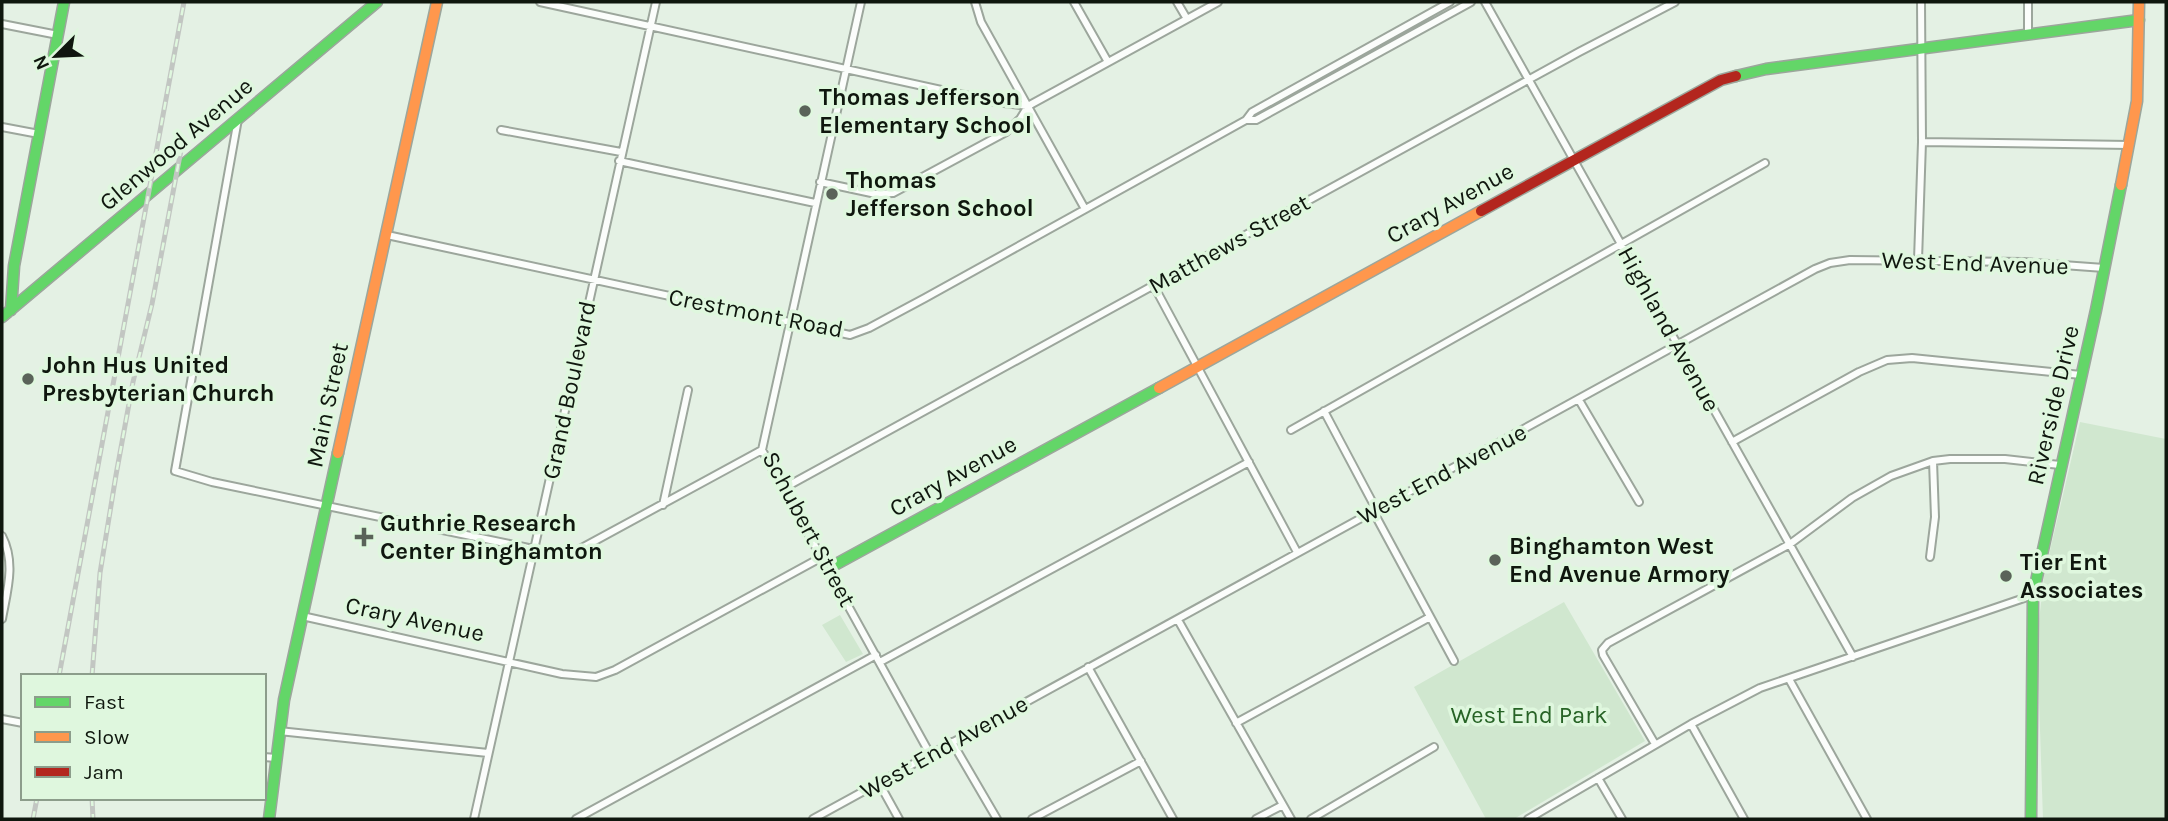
<svg xmlns="http://www.w3.org/2000/svg" width="2168" height="821" font-family="Karla,sans-serif">
<style>
.green{fill:#d0e7cf}
.lines{fill:none;stroke-linecap:round;stroke-linejoin:round}
.street-casing{stroke:#9ca69c;stroke-width:10}
.fast-casing{stroke:#9ca69c;stroke-width:13}
.slow-casing{stroke:#9ca69c;stroke-width:13}
.jam-casing{stroke:#9ca69c;stroke-width:13}
.street{stroke:#fbfdfb;stroke-width:6}
.fast{stroke:#63d668;stroke-width:10}
.slow{stroke:#ff974d;stroke-width:10}
.jam{stroke:#b3261e;stroke-width:10}
.rail-casing{stroke:#c2c6c2;stroke-width:5}
.rail{stroke:#dff7de;stroke-width:2.5;stroke-dasharray:8;stroke-linecap:butt}
.poi-dot{fill:#5a6359;stroke:#dff7de;stroke-width:2.5}
.labels{text-anchor:middle;stroke-width:7;stroke-linejoin:round;paint-order:stroke}
.poi-label{font-size:24px;font-weight:bold;fill:#0f170e;stroke:#dff7de;text-anchor:start}
.street-label{font-size:24px;fill:#0f170e;stroke:#dff7de}
.park-label{font-size:24px;fill:#276326;stroke:#dff7de}
</style>
<rect width="100%" height="100%" fill="#e4f1e4"/>
<path class="green" d="M2080,422L2166,439V819H2043L2037,639L2044,576Z
M1564,602L1645,741L1514,819H1486L1414,687Z
M840,615L863,654L846,662L822,625Z"/>
<g class="lines">
<g class="street-casing">
<path id="street" d="M540,2L996,102L1028,106L1218,2
M861,2L762,450L930,754
M975,2L981,22L1085,209
M1074,2L1108,62
M1177,2L1187,19
M1485,2L1853,657
M2,24L58,35
M2028,35V2
M238,119L175,471L212,482L567,556L762,450
M1246,120H1256L1471,2
M2,127L39,134
M501,130L621,152
M1922,142L2129,145
M619,161L815,203
M820,182L876,194L893,193L1006,132L1020,119L1028,106
M387,235L850,335L869,328L925,298L1246,120L1252,112L1450,2
M1918,260L1922,142L1921,2
M1154,286L1297,552
M1579,400L1639,502
M1324,411L1376,509
M1291,430L1765,163
M1732,442L1859,372L1887,360L1912,358L2081,375
M784,488L1579,52L1675,2
M663,505L688,390
M1373,511L1454,661
M2,536C16,563 7,591 2,619
M1930,557L1935,517L1933,461
M302,616L562,674L596,677L615,670L822,557
M1178,620L1291,819
M880,662L1249,462
M1088,667L1173,819
M1789,679L1867,819
M2,719L23,723
M1236,723L1430,617
M1691,724L1744,819
M279,731L488,753
M952,742L997,819
M1655,744L1603,655L1602,650L1608,643L1790,544L1852,498L1891,476L1933,461L1950,459H2005L2060,465
M264,757L276,758
M1598,778L1622,819
M879,783L899,819
M474,819L656,2
M576,819L876,655
M813,819L1815,269L1830,263L1850,260L2023,262L2104,268
M1032,819L1141,761
M1256,819L1283,805
M1311,819L1434,747
M1528,819L1691,724L1760,688L2033,595"/>
</g>
<g class="fast-casing">
<path id="fast" d="M1736,76L1766,69L2139,20
M11,310L14,266L64,2
M2,317L377,2
M829,568L1159,388
M269,819L284,700L338,453
M2031,819L2033,595L2096,310L2121,185"/>
</g>
<g class="slow-casing">
<path id="slow" d="M2121,185L2137,101L2139,2
M1159,388L1481,211
M338,453L437,2"/>
</g>
<g class="jam-casing">
<path id="jam" d="M1481,211L1721,80L1736,76"/>
</g>
<use href="#street" class="street"/>
<use href="#fast" class="fast"/>
<use href="#slow" class="slow"/>
<use href="#jam" class="jam"/>
<g class="rail-casing">
<path id="rail" d="M59,676L184,2
M92,676L100,573L116,475L133,382L152,304L181,150
M92,798L93,819
M33,819L37,798"/>
</g>
<use href="#rail" class="rail"/>
</g>
<g class="poi-dot">
<circle cx="805" cy="111" r="7"/>
<circle cx="832" cy="194" r="7"/>
<circle cx="28" cy="379" r="7"/>
<path d="M360.5 526.5h7v7h7v7h-7v7h-7v-7h-7v-7h7z"/>
<circle cx="1495" cy="560" r="7"/>
<circle cx="2006" cy="576" r="7"/>
</g>
<g class="labels">
<g class="poi-label">
<text x="819" y="105">Thomas Jefferson<tspan x="819" dy="28">Elementary School</tspan></text>
<text x="846" y="188">Thomas<tspan x="846" dy="28">Jefferson School</tspan></text>
<text x="42" y="373">John Hus United<tspan x="42" dy="28">Presbyterian Church</tspan></text>
<text x="380" y="531">Guthrie Research<tspan x="380" dy="28">Center Binghamton</tspan></text>
<text x="1509" y="554">Binghamton West<tspan x="1509" dy="28">End Avenue Armory</tspan></text>
<text x="2020" y="570">Tier Ent<tspan x="2020" dy="28">Associates</tspan></text>
</g>
<g class="street-label">
<text transform="translate(176 144) rotate(-40)" y="8">Glenwood Avenue</text>
<text transform="translate(1450 203) rotate(-29)" y="8">Crary Avenue</text>
<text transform="translate(1229 244) rotate(-29)" y="8">Matthews Street</text>
<text transform="translate(1975 263) rotate(2)" y="8">West End Avenue</text>
<text transform="translate(756 313) rotate(11)" y="8">Crestmont Road</text>
<text transform="translate(1669 329) rotate(61)" y="8">Highland Avenue</text>
<text transform="translate(569 390) rotate(-78)" y="8">Grand Boulevard</text>
<text transform="translate(327 405) rotate(-78)" y="8">Main Street</text>
<text transform="translate(2053 405) rotate(-77)" y="8">Riverside Drive</text>
<text transform="translate(1442 474) rotate(-28)" y="8">West End Avenue</text>
<text transform="translate(953 476) rotate(-29)" y="8">Crary Avenue</text>
<text transform="translate(809 529) rotate(62)" y="8">Schubert Street</text>
<text transform="translate(415 619) rotate(12)" y="8">Crary Avenue</text>
<text transform="translate(944 747) rotate(-29)" y="8">West End Avenue</text>
</g>
<g class="park-label">
<text x="1529" y="723">West End Park</text>
</g>
</g>
<rect width="2168" height="821" fill="none" stroke="#0f170e" stroke-width="7"/>
<rect x="21" y="674" width="245" height="126" fill="#dff7de" stroke="#8c9d8b" stroke-width="2"/>
<rect x="35" y="697" width="35" height="10" fill="#63d668" stroke="#8c9d8b" stroke-width="2"/>
<text x="84" y="709" font-size="21" fill="#0f170e">Fast</text>
<rect x="35" y="732" width="35" height="10" fill="#ff974d" stroke="#8c9d8b" stroke-width="2"/>
<text x="84" y="744" font-size="21" fill="#0f170e">Slow</text>
<rect x="35" y="767" width="35" height="10" fill="#b3261e" stroke="#8c9d8b" stroke-width="2"/>
<text x="84" y="779" font-size="21" fill="#0f170e">Jam</text>
<g transform="translate(56 56) rotate(246)" stroke="#dff7de" stroke-width="5" paint-order="stroke">
<path d="M0-5L12 26L0 18L-12 26Z" fill="#0f170e"/>
<text y="-10" font-size="19" font-weight="bold" text-anchor="middle" fill="#0f170e">N</text>
</g>
</svg>
